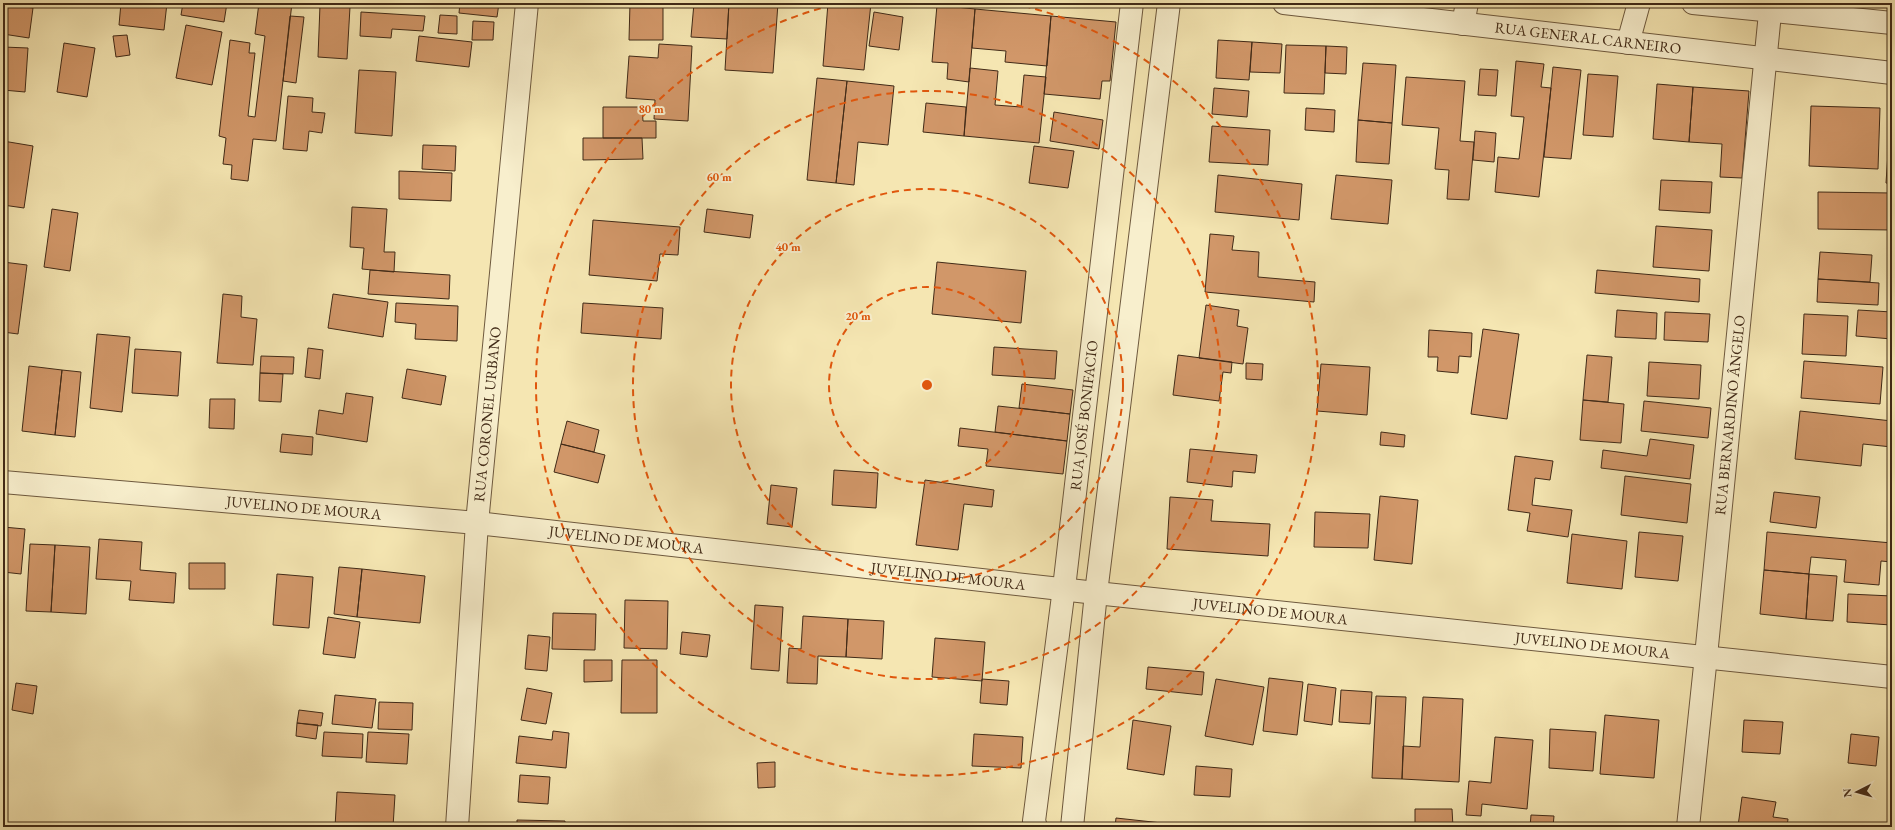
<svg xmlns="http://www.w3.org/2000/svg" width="1895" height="830" font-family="'EB Garamond',serif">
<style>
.building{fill:#d19769;stroke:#412a17}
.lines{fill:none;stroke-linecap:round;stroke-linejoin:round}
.street-casing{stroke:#6e593e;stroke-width:24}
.street{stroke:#f8efcd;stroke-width:22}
.ring{fill:none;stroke:#e0570d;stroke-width:2;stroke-dasharray:7 5}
.labels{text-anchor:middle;stroke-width:4;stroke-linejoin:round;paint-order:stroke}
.street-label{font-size:15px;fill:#412a17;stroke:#f8efcd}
.centre{fill:#e0570d;stroke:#f8efcd;stroke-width:2}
.ring-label{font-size:12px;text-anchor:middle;font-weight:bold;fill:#e0570d;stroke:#f8efcd;stroke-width:4;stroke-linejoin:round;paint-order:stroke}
</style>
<rect width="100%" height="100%" fill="#f5e6b2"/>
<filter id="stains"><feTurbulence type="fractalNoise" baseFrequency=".005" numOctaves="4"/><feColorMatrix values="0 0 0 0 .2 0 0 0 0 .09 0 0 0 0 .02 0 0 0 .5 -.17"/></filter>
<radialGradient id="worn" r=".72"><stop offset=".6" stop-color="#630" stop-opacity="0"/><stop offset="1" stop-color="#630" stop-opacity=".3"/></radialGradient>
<path class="building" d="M121,3H167L164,30L119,25Z
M183,3H227L224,22L181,15Z
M259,3H292L276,141L253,139L248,181L231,179L232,165L223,164L226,138L219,136L230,40L250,43L249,53H255L248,116L255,117L265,36L255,34Z
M460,3H499L497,17L459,13Z
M630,3H663V40H629Z
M694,3H729L727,39L691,37Z
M729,3H778L773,73L725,70Z
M828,3H871L864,70L823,66Z
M3,4L33,8L29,38L3,34Z
M320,5L350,7L347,59L318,57Z
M937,5L975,9L969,82L947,79L948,63L932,62Z
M975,9L1051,16L1047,66L1005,62L1006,51L972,48Z
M361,12L425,16L423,31L392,29L391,38L360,36Z
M874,12L903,17L899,50L869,46Z
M440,15L457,16V34L438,33Z
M290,16L304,17L296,83L283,81Z
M1051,16L1116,22L1110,81H1102L1100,99L1044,94Z
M473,21L494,22L493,40H472Z
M186,25L222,32L212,85L176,78Z
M127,35L130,55L116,57L113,36Z
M419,36L472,42L469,67L416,61Z
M1218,40L1252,42L1249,80L1216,78Z
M1252,42L1282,44L1280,73L1250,72Z
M64,43L95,48L87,97L57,92Z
M659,44L692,46L688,121L654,119L655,100L626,98L629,56L658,58Z
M1286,45L1326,46L1324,94L1284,93Z
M1326,46L1347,47L1346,74L1325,73Z
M3,47L28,48L25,92L3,90Z
M1516,61L1544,64L1541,87L1551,88L1539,197L1495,192L1498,157L1519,159L1524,117L1511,116Z
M1363,63L1396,65L1392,123L1358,120Z
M1553,67L1581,70L1571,159L1544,157Z
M970,68L998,71L995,105L1021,107L1024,75L1046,77L1039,143L964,136Z
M1480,69L1498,70L1496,96L1478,95Z
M359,70L396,72L392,136L355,133Z
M1588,74L1618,76L1613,137L1583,135Z
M1406,77L1465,81L1460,141L1474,142L1469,200L1447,199L1449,170L1435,169L1439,128L1402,125Z
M817,78L847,81L836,183L807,180Z
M847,81L894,86L888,145L858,142L854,185L836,183Z
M1657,84L1693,87L1689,142L1653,139Z
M1693,87L1749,91L1742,178L1720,177L1722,144L1689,142Z
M1214,88L1249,91L1247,117L1212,114Z
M288,96L313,98L312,112L325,113L322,133L309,131L307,151L283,149Z
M926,103L966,107L964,136L923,132Z
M1811,106L1880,108L1878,169L1809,166Z
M603,107H642L643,121H656V138H603Z
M1306,108L1335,110L1334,132L1305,130Z
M1054,112L1103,120L1099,149L1050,141Z
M1358,120L1392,123L1389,164L1356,162Z
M1890,123H1892V184L1886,183Z
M1212,126L1270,130L1268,165L1209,162Z
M1475,131L1496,133L1494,162L1473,160Z
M583,138H642L643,159L583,160Z
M3,141L33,146L24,208L3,205Z
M423,145L456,146L455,171L422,169Z
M1034,146L1074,151L1068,188L1029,183Z
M399,171L452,173L451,201L399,199Z
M1218,175L1302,184L1299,220L1215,212Z
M1336,175L1392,180L1388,224L1331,219Z
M1661,180L1712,182L1710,213L1659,210Z
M1818,192L1892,193V230L1818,229Z
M352,207L387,209L384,252H395L394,272L362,269L364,248L350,247Z
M52,209L78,213L70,271L44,267Z
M707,209L753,215L750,238L704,232Z
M593,220L680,227L678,255L660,254L657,281L589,275Z
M1656,226L1712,230L1709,271L1653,267Z
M1210,234L1234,236L1232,250L1259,252L1258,277L1315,282L1314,302L1205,292Z
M1820,252L1872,255L1870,282L1818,279Z
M3,262L27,265L18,334L3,332Z
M937,262L1026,271L1021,323L932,314Z
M370,270L450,275L449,299L368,294Z
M1597,270L1700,279L1699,302L1595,293Z
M1818,279L1879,283L1878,305L1817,302Z
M223,294L242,296L241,317L257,319L253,365L217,363Z
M333,294L388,302L383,337L328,328Z
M396,303L458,306L457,341L415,339L416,324L395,322Z
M583,303L663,308L661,339L581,333Z
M1206,305L1239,310L1237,326L1248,328L1243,364L1199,358Z
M1617,310L1657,313L1656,339L1615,337Z
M1858,310L1892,312V339L1856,336Z
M1665,312L1710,314L1708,342L1664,340Z
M1804,314L1848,316L1846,356L1802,354Z
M1483,329L1519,334L1507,419L1471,414Z
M1429,330L1472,333L1471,357L1459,356L1458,373L1437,371L1438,357H1428Z
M97,334L130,337L122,412L90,408Z
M994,347L1057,351L1055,379L992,375Z
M308,348L323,350L320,379L305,377Z
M135,349L181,352L178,396L132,393Z
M1178,355L1232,362L1231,373L1223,372L1219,401L1173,395Z
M1587,355L1612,357L1608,402L1583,400Z
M261,356L294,357L293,374L260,373Z
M1804,361L1883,367L1880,404L1801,398Z
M1649,362L1701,365L1699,399L1647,396Z
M1246,363L1263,364L1262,380L1246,379Z
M1321,364L1370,367L1367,415L1317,411Z
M29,366L62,370L55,435L22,431Z
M407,369L446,376L441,405L402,398Z
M62,370L81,372L75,437L55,435Z
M3,373H7L5,408H3Z
M260,373L283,374L281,402L259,401Z
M1022,384L1073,390L1070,414L1019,408Z
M346,393L373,397L367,442L316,434L319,410L343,414Z
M210,399H235L234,429L209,428Z
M1583,400L1624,404L1621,443L1580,440Z
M1644,401L1711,408L1708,438L1641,431Z
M998,406L1070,414L1067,441L995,432Z
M1800,411L1892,421V447L1863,444L1861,466L1795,459Z
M567,421L599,430L594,452L561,444Z
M960,428L1067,441L1063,474L986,466L988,449L958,446Z
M1381,432L1405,435L1404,447L1380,445Z
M282,434L313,437L312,455L280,452Z
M1650,439L1694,445L1690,479L1601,468L1603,450L1647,456Z
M561,444L605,455L598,483L554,472Z
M1190,449L1257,455L1255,473L1233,471L1232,487L1187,482Z
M1515,456L1553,461L1550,480L1535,478L1532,505L1572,510L1568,537L1527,531L1530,513L1508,510Z
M834,470L878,473L876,508L832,505Z
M1625,476L1691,484L1687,523L1621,515Z
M925,480L994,490L992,507L964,504L958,550L916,545Z
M771,485L797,488L792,527L767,524Z
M1774,492L1820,497L1816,528L1770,522Z
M1380,496L1418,500L1412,564L1374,560Z
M1170,497L1213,500L1211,521L1270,524L1268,556L1167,549Z
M1315,512L1370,514L1368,548L1314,547Z
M3,527L25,529L21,574L3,572Z
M1639,532L1683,536L1678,581L1635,577Z
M1767,532L1892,543V562L1881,561L1879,585L1844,582L1846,560L1811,557L1809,574L1764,570Z
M1572,534L1627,541L1622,589L1567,583Z
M99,539L142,542L140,570L176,573L174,603L129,600L131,581L96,579Z
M30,544L55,545L51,612L26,611Z
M55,545L90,547L86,614L51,612Z
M189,563H225V589H189Z
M339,567L362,569L357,617L334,614Z
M362,569L425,576L420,623L357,617Z
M1764,570L1809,574L1806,619L1760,614Z
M277,574L313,577L309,628L273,625Z
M1809,574L1837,576L1833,621L1806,619Z
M1848,594L1892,596L1891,625L1847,622Z
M625,600L668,601L667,649L624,648Z
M755,605L783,607L779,671L751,669Z
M553,613L596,614L595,650L552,649Z
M803,616L848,619L846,657L818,656L817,684L787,683L789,648L801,649Z
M328,617L360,622L355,658L323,654Z
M848,619L884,621L882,659L846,657Z
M682,632L710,635L707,657L680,654Z
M528,635L550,637L547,671L525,669Z
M935,638L985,642L982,681L932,677Z
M584,660H612V681L584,682Z
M622,660H657V713H621Z
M1148,667L1204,672L1202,695L1146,689Z
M1269,678L1303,682L1297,735L1263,731Z
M982,679L1009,681L1007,705L980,703Z
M1216,679L1264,687L1253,745L1205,736Z
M16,683L37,686L33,714L12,710Z
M1308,684L1336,688L1332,725L1304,721Z
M527,688L552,693L546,724L521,720Z
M1341,690L1372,692L1370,724L1339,722Z
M335,695L376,699L372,728L332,724Z
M1376,696L1406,697L1402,779L1372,778Z
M1423,697L1463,699L1459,782L1402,779L1403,746L1420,747Z
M379,702L413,703L412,730L378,729Z
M299,710L323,713L321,726L297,723Z
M1605,715L1659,720L1654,778L1600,774Z
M1133,720L1171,726L1164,775L1127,769Z
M1744,720L1783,722L1780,754L1742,752Z
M297,723L318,725L316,739L296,736Z
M1550,729L1596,732L1593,771L1549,768Z
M553,731L569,733L566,768L516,763L519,736L552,740Z
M324,732L363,734L362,758L322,756Z
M368,732L409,734L407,764L366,762Z
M974,734L1023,737L1021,768L972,766Z
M1851,734L1879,737L1876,766L1848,763Z
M1495,737L1533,740L1527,809L1482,804L1481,816L1466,815L1469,781L1491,783Z
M775,762V787L758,788L757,763Z
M1196,766L1232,769L1230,797L1194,795Z
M520,775L550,777L548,804L518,802Z
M337,792L395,795L393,827H335Z
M1742,797L1776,802L1773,817L1788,819L1787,827L1738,826Z
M1415,809H1452L1453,827H1415Z
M1531,815L1554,816L1553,827H1530Z
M1116,818L1162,823V827H1115Z
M517,820L565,821V827H517Z"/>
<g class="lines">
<g class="street-casing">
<g id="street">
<path id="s1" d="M1284,3L1892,73"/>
<path d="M1693,3L1892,23"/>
<path d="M1463,24L1467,3"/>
<path d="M1628,43L1639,3"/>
<path id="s2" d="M3,482L477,523L1096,593L1892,677"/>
<path id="s3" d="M457,827L477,523L527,3"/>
<path id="s4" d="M1036,827L1034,821L1064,588L1132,3"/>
<path d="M1072,827L1096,593L1169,3"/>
<path id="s5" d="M1688,827L1706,656L1771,3"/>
</g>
</g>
<use href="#street" class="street"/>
</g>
<g class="ring">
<circle cx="927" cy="385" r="98"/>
<circle cx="927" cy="385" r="196"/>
<circle cx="927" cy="385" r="294"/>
<path d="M1012 3A391 391 0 1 1 842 3"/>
</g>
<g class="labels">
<g class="street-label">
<text dy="5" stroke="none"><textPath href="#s1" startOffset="306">RUA GENERAL CARNEIRO</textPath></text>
<text dy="5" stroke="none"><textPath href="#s3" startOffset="414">RUA CORONEL URBANO</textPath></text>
<text dy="5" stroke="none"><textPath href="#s4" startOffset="415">RUA JOSÉ BONIFACIO</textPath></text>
<text dy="5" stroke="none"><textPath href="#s5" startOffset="414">RUA BERNARDINO ÂNGELO</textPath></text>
<text dy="5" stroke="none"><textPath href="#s2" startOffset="302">JUVELINO DE MOURA</textPath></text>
<text dy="5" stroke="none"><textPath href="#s2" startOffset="626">JUVELINO DE MOURA</textPath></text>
<text dy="5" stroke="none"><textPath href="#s2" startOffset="950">JUVELINO DE MOURA</textPath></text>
<text dy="5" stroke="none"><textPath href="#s2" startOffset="1274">JUVELINO DE MOURA</textPath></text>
<text dy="5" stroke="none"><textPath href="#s2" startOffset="1598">JUVELINO DE MOURA</textPath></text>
</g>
</g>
<circle cx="927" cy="385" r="6" class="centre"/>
<g class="ring-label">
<text x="651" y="113">80 m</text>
<text x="719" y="181">60 m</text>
<text x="788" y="251">40 m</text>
<text x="858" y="320">20 m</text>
</g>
<rect width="1895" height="830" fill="none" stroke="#f5e6b2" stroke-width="16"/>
<rect x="4" y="4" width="1887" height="822" fill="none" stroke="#412a17" stroke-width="2"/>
<rect x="8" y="8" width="1879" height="814" fill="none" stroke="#412a17"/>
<g transform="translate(1857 792) rotate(264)" stroke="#f8efcd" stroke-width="3" paint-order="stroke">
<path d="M0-3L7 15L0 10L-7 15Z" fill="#412a17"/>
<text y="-6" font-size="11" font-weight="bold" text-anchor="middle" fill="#412a17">N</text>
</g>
<rect width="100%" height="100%" filter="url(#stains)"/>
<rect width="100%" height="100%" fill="url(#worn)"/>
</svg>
